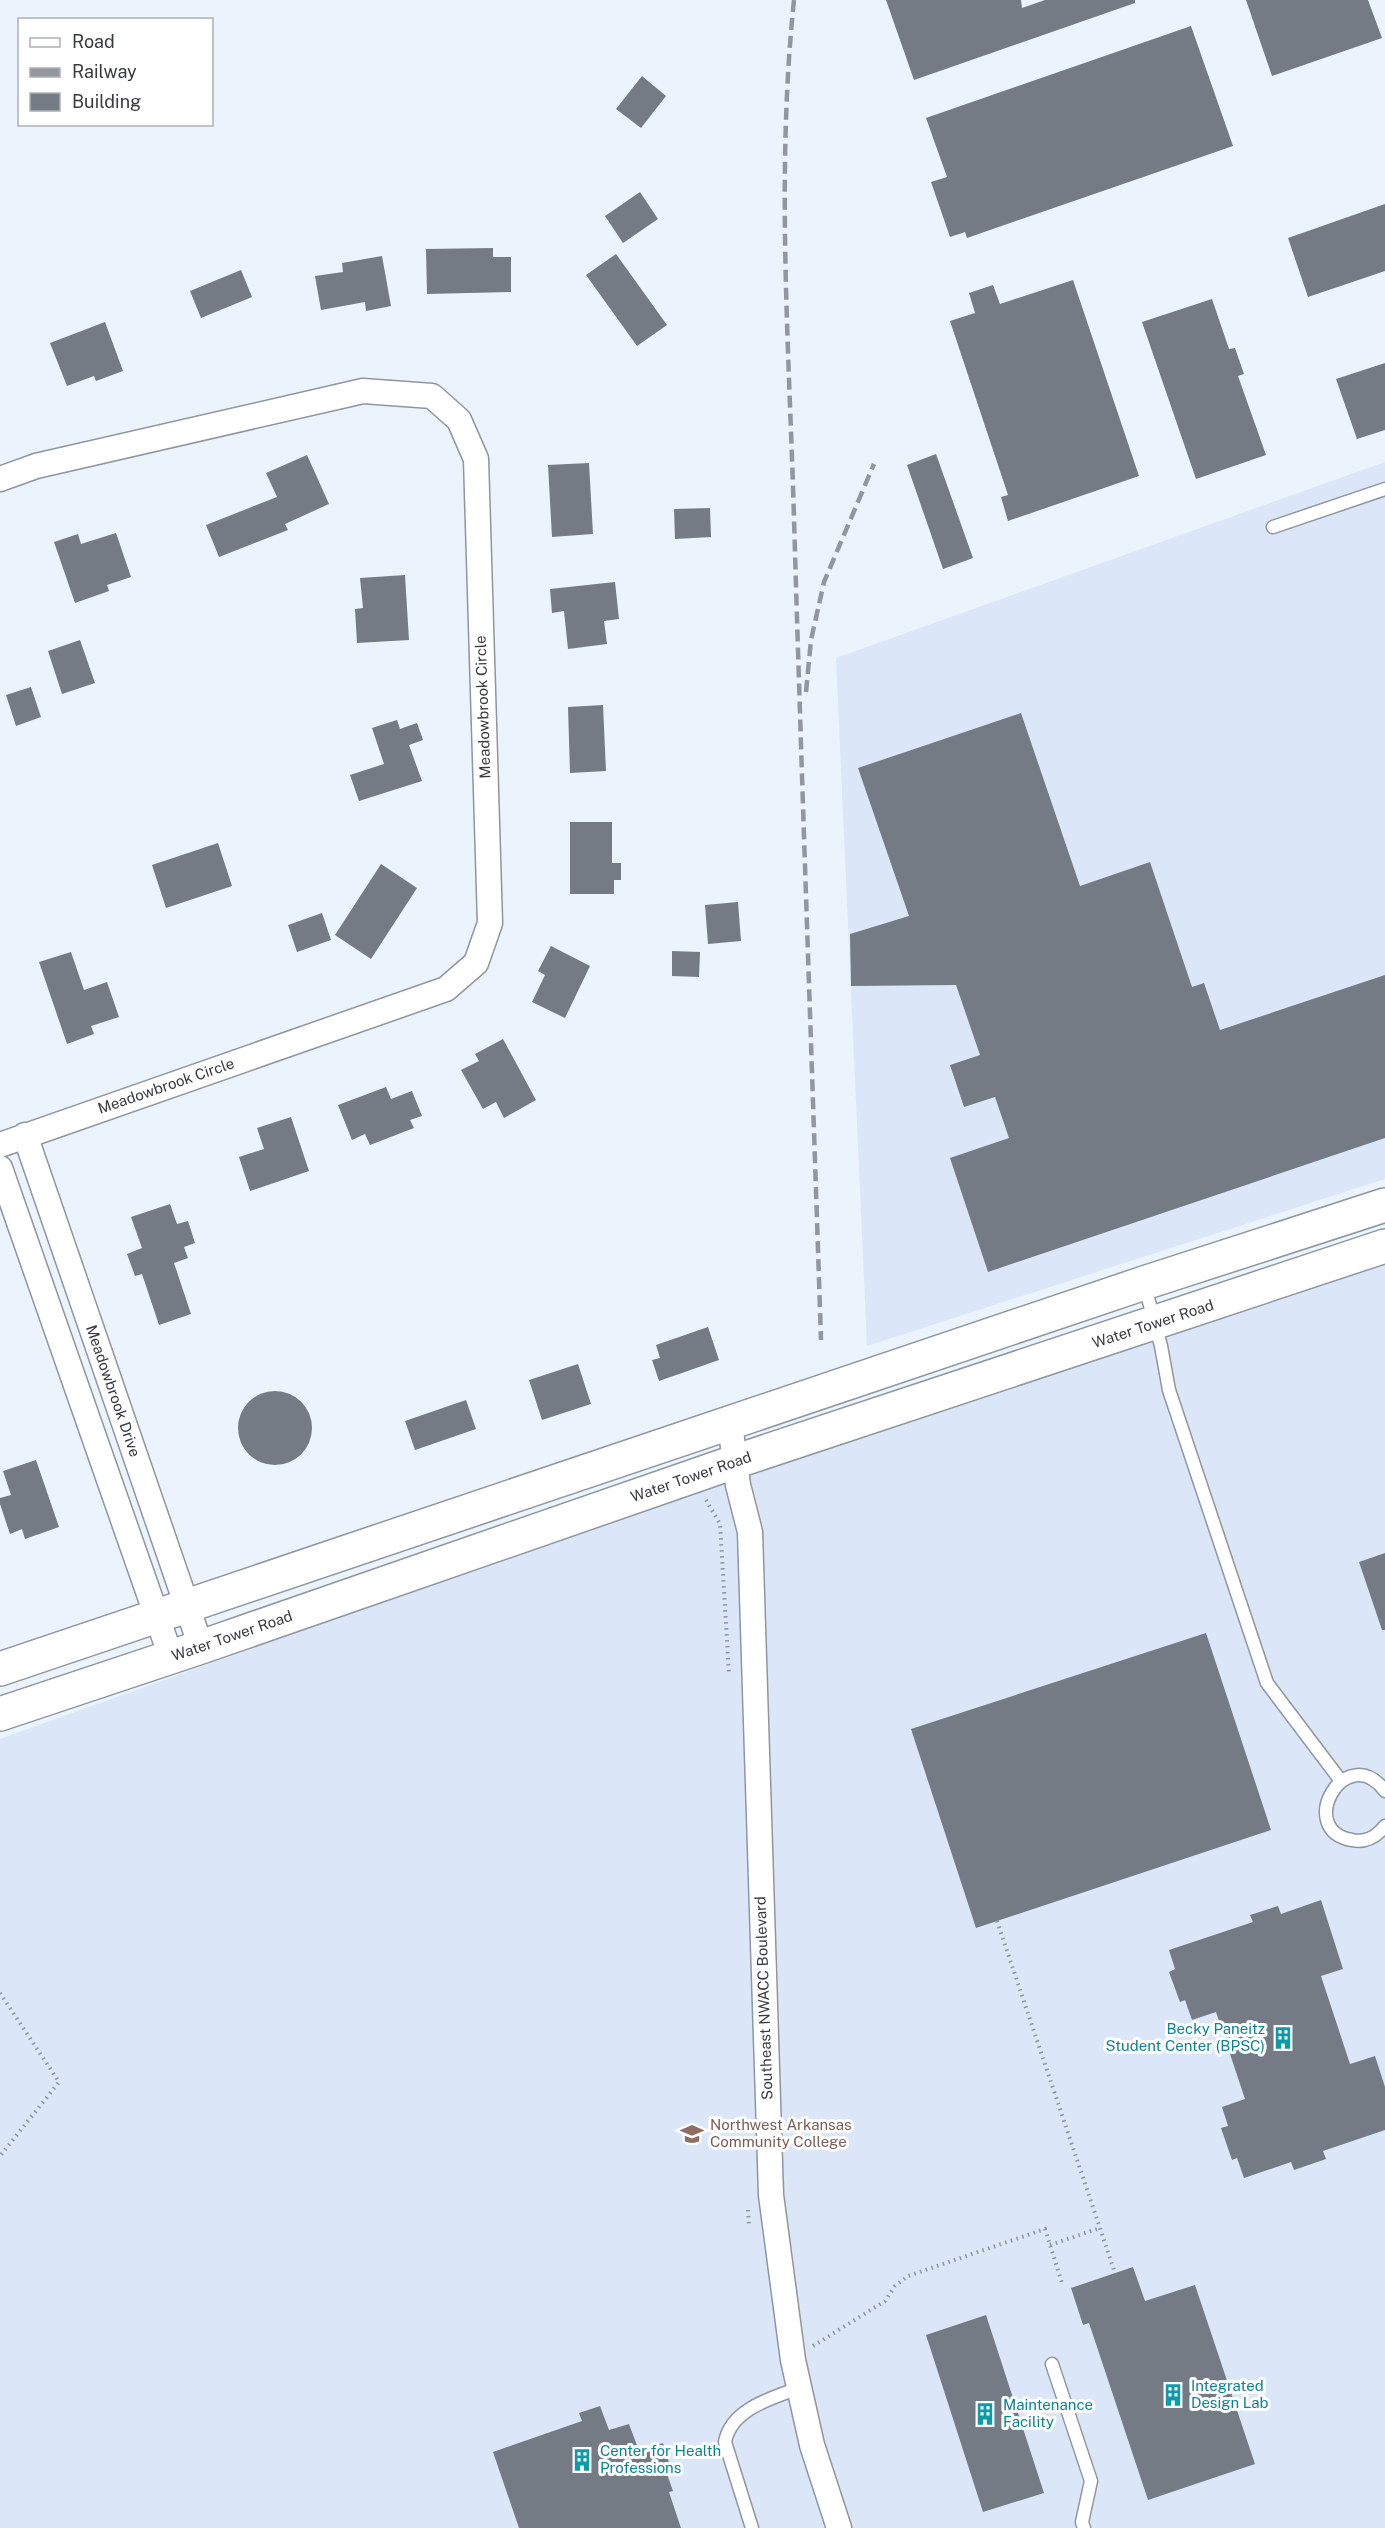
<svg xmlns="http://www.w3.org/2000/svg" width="1385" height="2528" font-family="'Public Sans',sans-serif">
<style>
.built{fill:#dbe7f8}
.building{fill:#747b85}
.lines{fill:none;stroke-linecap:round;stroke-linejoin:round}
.lane-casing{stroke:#8f969f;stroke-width:15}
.street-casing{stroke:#8f969f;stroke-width:27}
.secondary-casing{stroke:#8f969f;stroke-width:36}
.path{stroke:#8f959c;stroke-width:4;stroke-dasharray:1.5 4.5;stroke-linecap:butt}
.lane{stroke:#fff;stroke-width:12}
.street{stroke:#fff;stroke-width:24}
.secondary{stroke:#fff;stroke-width:33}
.rail{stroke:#92979f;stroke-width:4.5;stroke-dasharray:12 6;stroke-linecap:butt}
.labels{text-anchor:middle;stroke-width:6;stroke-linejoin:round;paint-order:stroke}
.street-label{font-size:15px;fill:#373a3f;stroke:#fff}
.culture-label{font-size:15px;fill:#0d838f;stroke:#fff;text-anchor:start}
.education-label{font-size:15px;fill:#785e54;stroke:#fff;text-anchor:start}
</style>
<rect width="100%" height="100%" fill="#ebf3fd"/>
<path class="built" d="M1385,462V1179L867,1346L836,658Z
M1385,1259V2528H0V1739L692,1490Z"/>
<path class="building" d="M886,0H1021L1022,8L1045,0H1135V3L914,80Z
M1246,0H1368L1382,38L1272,76Z
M1191,26L1233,146L967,238L965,232L950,237L931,182L947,177L926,118Z
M642,76L666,96L641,128L616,109Z
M640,192L658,219L623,243L605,216Z
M1385,204V271L1308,297L1288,238Z
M493,248V257H511V292L427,294L426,249Z
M616,254L667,325L637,346L586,275Z
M382,256L391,306L366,311L365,302L321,310L315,276L343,272L342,263Z
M241,270L252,297L201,318L190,291Z
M1073,280L1139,476L1008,521L1001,497L1008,495L950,321L975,313L969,293L993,285L1000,304Z
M1212,299L1229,349L1235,348L1244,374L1238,376L1266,455L1196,479L1142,322Z
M105,322L123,371L96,381L94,376L67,386L50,343Z
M1385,363V430L1357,439L1336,379Z
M936,454L973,558L943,569L907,465Z
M307,455L329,504L285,524L288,530L219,557L206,525L277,497L266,473Z
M589,463L593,534L552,537L548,465Z
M710,508L711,537L675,539L674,509Z
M116,533L131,577L107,585L109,591L75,603L54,542L78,534L81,544Z
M405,575L409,640L357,643L355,609L363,608L360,578Z
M615,582L619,619L604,621L607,644L568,649L564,611L552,613L550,589Z
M80,640L95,683L62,694L48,651Z
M31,687L41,717L16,726L6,695Z
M603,705L606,771L570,773L568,707Z
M1021,713L1080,886L1150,862L1192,987L1204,983L1220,1030L1385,975V1138L988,1272L950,1158L1009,1138L995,1097L964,1107L950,1065L980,1055L956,985L851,986L850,934L909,916L858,768Z
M397,720L400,729L417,723L423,740L409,745L422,781L359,801L350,775L384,764L372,728Z
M570,822H612V863H621V880H614V894H570Z
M218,843L232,886L166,908L152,865Z
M381,864L417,888L371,959L335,935Z
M738,902L741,941L708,944L705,905Z
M322,913L331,940L297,952L288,925Z
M551,946L590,966L565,1018L532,1002L545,975L538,971Z
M672,951L700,952L699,977L672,976Z
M71,952L84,990L107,982L119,1017L91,1026L94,1034L67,1044L39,962Z
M503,1039L536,1100L504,1118L496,1102L483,1109L461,1070L479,1061L475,1054Z
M386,1087L391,1099L412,1091L422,1116L410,1120L414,1128L370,1145L365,1134L352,1140L338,1105Z
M291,1117L309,1171L250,1191L239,1157L264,1149L257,1128Z
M170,1204L177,1224L188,1221L195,1243L184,1247L188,1258L174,1263L191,1314L159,1325L142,1274L135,1276L127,1254L142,1248L131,1217Z
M708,1327L719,1360L659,1381L652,1360L660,1358L656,1345Z
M578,1364L591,1404L542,1420L529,1380Z
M238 1428a37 37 0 1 1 74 0a37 37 0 1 1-74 0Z
M466,1400L476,1429L415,1450L405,1421Z
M36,1460L59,1527L25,1539L22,1529L10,1534L0,1504V1498L11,1495L3,1471Z
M1385,1553V1630H1382L1359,1562Z
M1206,1633L1271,1830L976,1928L911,1729Z
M1321,1900L1343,1969L1321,1976L1350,2064L1375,2056L1385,2087V2130L1323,2151L1326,2159L1294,2170L1291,2162L1244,2178L1237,2158L1232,2160L1221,2128L1228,2126L1222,2107L1245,2099L1216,2012L1192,2020L1185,2000L1180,2002L1169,1972L1175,1969L1169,1950L1253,1922L1250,1915L1278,1906L1281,1914Z
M1133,2267L1145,2301L1195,2285L1255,2464L1148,2500L1089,2323L1083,2325L1071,2288Z
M986,2315L1044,2493L983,2512L926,2335Z
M600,2406L609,2430L629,2424L639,2451L663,2443L671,2469L666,2471L673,2491L669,2492L681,2528H519L493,2452L582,2421L579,2413Z"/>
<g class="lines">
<g class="lane-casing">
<path id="lane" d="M1273,527L1385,489
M1144,1283L1161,1346L1169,1390L1267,1683L1341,1781
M1385,1791C1346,1739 1294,1830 1352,1840C1366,1843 1376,1837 1385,1826
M1052,2364L1091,2481L1082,2522L1084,2528
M752,2528L725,2442C731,2409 772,2398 799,2388"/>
</g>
<g class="street-casing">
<path id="street" d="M0,479L36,466L363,391L432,396L459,420L476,459L490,923L476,963L446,989L0,1145
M25,1135L201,1647
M0,1168L171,1657
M730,1424L738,1485L750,1532L771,2195L793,2360L812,2445L839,2528"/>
</g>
<g class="secondary-casing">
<path id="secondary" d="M0,1669L1144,1283L1385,1205
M0,1714L201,1647L737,1461L1385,1246"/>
</g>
<path class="path" d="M706,1500L720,1524L729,1674
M997,1921L1115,2273
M0,1993L59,2082L0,2156
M748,2210L749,2226
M1050,2245L1100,2228
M813,2346L885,2301L895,2286L908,2276L1045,2229L1063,2286"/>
<use href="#lane" class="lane"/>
<use href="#street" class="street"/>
<use href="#secondary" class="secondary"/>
<path class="rail" d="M794,0C776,172 789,346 794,518C802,792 812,1066 821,1340
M806,692L811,640L824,582L874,464"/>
</g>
<defs>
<g id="building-bare" transform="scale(1.8)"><path d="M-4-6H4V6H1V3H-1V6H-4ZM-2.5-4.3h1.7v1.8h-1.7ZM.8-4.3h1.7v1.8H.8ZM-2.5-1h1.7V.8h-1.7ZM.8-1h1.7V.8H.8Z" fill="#0f9aa8" stroke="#fff" stroke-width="2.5" paint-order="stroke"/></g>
<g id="university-bare" transform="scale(1.8)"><path d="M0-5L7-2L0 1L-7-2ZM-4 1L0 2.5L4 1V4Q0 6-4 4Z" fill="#8d6e63" stroke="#fff" stroke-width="2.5" paint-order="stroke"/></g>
</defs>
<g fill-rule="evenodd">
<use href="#building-bare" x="1283" y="2038"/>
<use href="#university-bare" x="692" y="2134"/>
<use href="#building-bare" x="1173" y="2395"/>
<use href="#building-bare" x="985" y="2414"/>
<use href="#building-bare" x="582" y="2460"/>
</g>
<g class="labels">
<g class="street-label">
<text transform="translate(483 707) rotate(-92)" y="5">Meadowbrook Circle</text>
<text transform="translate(166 1086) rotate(-19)" y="5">Meadowbrook Circle</text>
<text transform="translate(1153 1324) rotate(-18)" y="5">Water Tower Road</text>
<text transform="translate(113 1391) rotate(71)" y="5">Meadowbrook Drive</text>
<text transform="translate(691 1477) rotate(-19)" y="5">Water Tower Road</text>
<text transform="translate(232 1636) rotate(-19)" y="5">Water Tower Road</text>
<text transform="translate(764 1998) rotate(-92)" y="5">Southeast NWACC Boulevard</text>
</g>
<g class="culture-label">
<text x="1265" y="2034" text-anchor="end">Becky Paneitz<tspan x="1265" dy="17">Student Center (BPSC)</tspan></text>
<text x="1191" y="2391">Integrated<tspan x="1191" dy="17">Design Lab</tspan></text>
<text x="1003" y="2410">Maintenance<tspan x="1003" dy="17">Facility</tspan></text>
<text x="600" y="2456">Center for Health<tspan x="600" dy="17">Professions</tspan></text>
</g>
<g class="education-label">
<text x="710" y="2130">Northwest Arkansas<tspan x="710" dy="17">Community College</tspan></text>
</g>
</g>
<rect x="18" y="18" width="195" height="108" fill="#ffffff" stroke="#afb0b2" stroke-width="1.5"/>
<rect x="30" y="38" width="30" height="9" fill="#ffffff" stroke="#afb0b2" stroke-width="1.5"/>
<text x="72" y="48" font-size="18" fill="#373a3f">Road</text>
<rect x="30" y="68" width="30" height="9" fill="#92979f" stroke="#afb0b2" stroke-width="1.5"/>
<text x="72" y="78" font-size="18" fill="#373a3f">Railway</text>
<rect x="30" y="93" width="30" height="18" fill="#747b85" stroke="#afb0b2" stroke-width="1.5"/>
<text x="72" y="108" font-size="18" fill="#373a3f">Building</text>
</svg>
